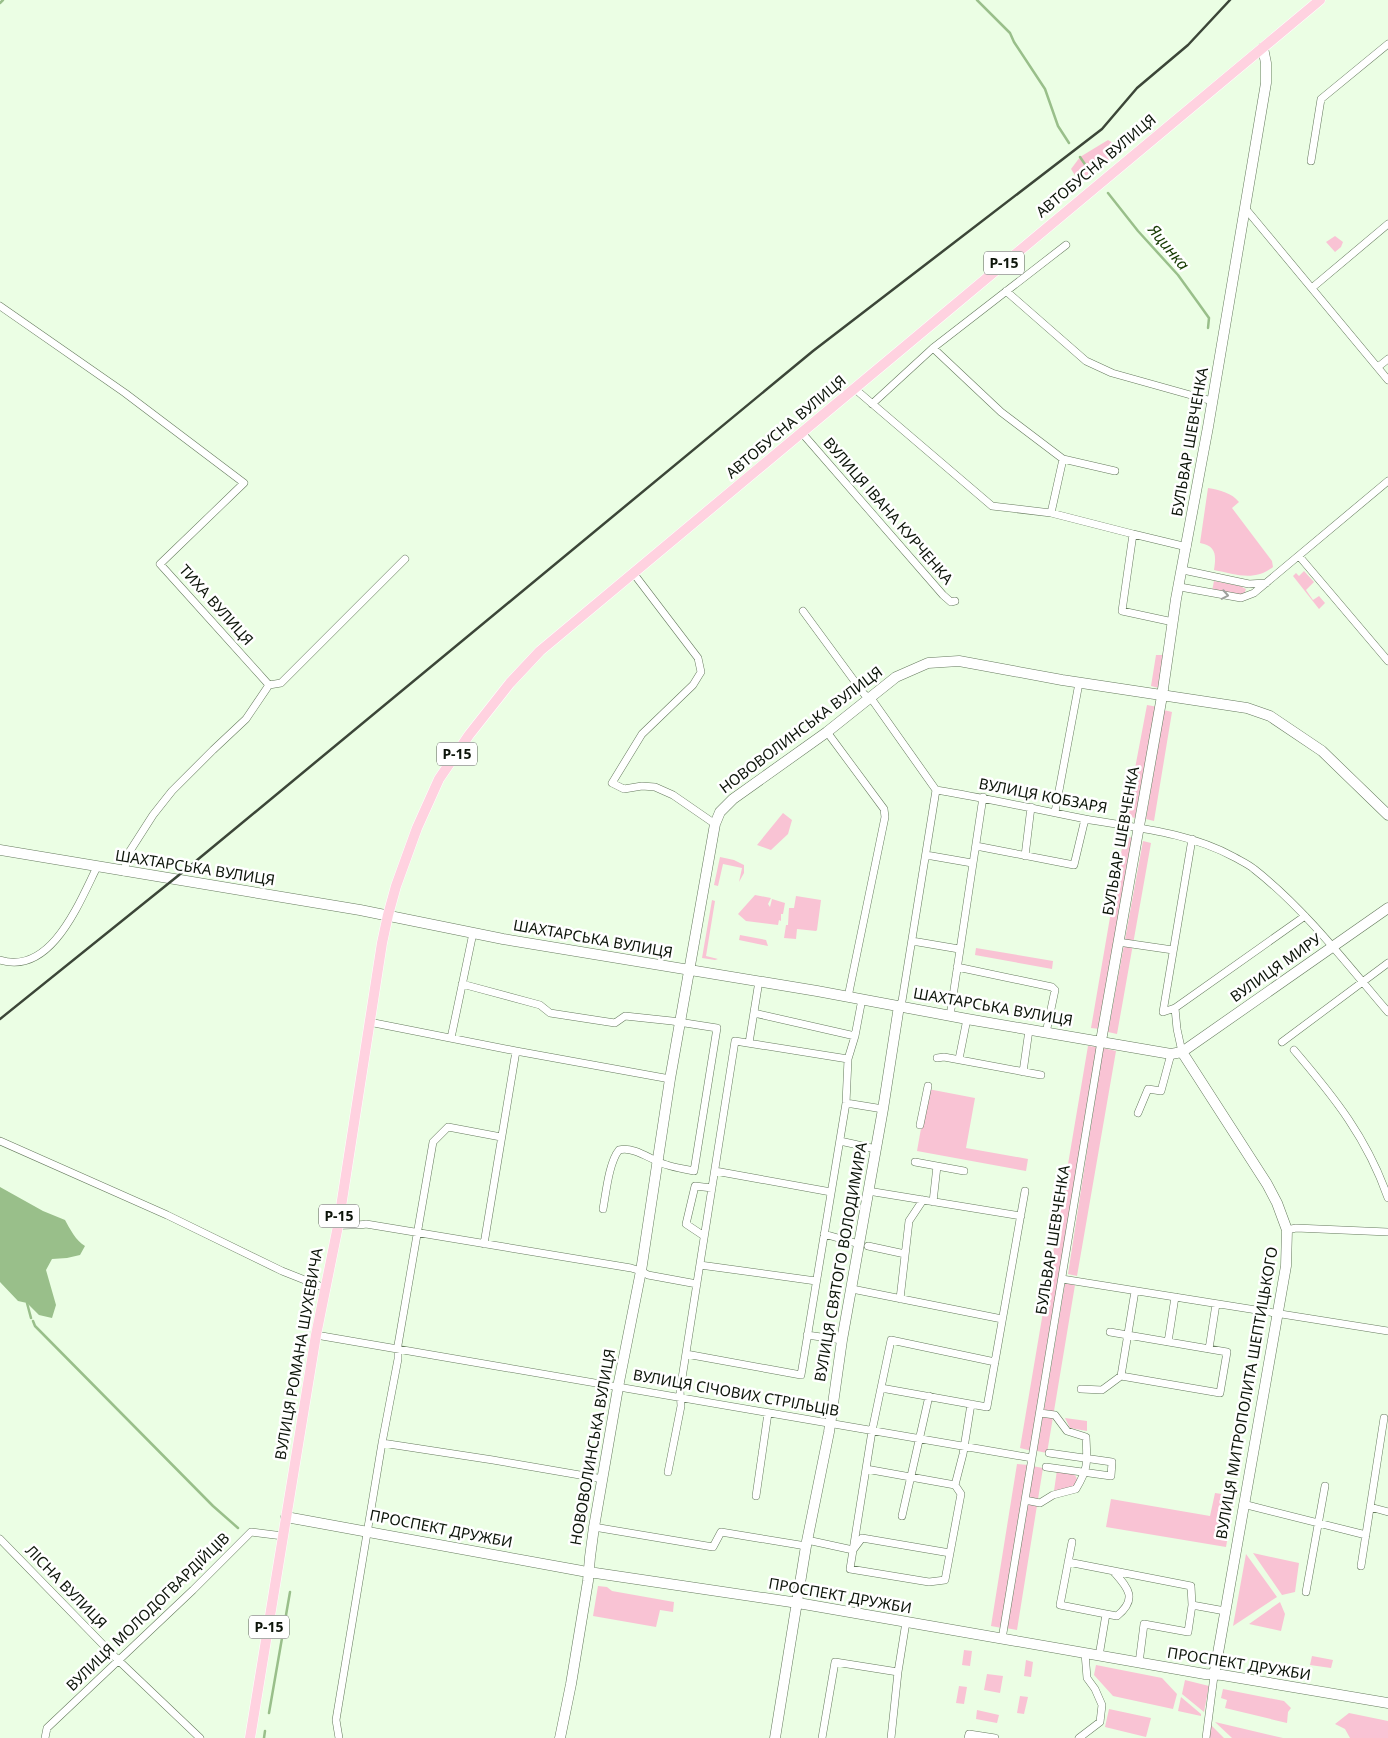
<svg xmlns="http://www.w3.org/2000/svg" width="1388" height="1738" font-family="'Noto Sans',sans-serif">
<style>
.green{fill:#f9c3d4}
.water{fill:#99bf8a}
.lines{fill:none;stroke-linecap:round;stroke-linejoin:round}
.stream{stroke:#99bf8a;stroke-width:2.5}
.street-casing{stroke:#667a5e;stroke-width:8}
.secondary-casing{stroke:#667a5e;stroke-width:11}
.primary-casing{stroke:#fff;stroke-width:11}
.street{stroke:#fff;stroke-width:7}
.secondary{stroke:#fff;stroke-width:10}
.primary{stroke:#ffd2e0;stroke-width:10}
.rail{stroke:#3c4638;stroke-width:2.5}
.oneway{stroke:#9ea19d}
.labels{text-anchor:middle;stroke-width:5;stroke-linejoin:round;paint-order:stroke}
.shield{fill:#fff;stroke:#565b54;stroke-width:1}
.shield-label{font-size:14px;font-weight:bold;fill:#0d150a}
.street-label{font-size:15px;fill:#0d150a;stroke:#fff}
.water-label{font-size:16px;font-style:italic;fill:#153901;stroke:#fff}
</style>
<rect width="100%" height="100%" fill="#ebfee4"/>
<path class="green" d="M1108,140L1120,147C1110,162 1094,172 1078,180L1071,169L1080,157Z
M1335,236L1343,242L1341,247L1335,252L1326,242Z
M1208,488C1220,490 1232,493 1239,502L1232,508L1272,561L1273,567C1254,582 1235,574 1214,570C1216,556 1217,546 1200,543Z
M1304,571L1314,582L1306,590L1313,600L1319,596L1325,603L1319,609L1293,576L1296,573L1299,576Z
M1214,581L1240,586L1246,589L1244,595L1212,591Z
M1156,655H1164L1159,688L1151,686Z
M1147,705L1158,707L1135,818L1126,816Z
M1164,710L1172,712L1154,821L1146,819Z
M783,813L792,820L788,834L771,850L757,845Z
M1124,836L1133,838L1100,1029L1091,1028Z
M1143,841L1151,843L1117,1034L1108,1032Z
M720,857L734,860L744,865V873L739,882L742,868L723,864L718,886L714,885Z
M755,895L771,898L768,904L770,907L772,899L785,903L783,914H781V921L779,920L778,925L746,921L738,914Z
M796,896L821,900L817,930L816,931L797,929L796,939L784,938L786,925H788L789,908H794Z
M712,900L715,901L706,956L718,959L715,960L702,958Z
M740,935L766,940L768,946L739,940Z
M976,948L1053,961L1052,969L975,955Z
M1088,1046L1098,1047L1032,1451L1020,1448Z
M1103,1048L1116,1051L1077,1276L1068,1274Z
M928,1089L975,1098L966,1148L1028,1159L1026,1171L917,1151Z
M1065,1283L1075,1285L1047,1453L1037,1451Z
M1065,1418L1087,1421V1431L1070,1428Z
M1017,1464L1028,1465L1002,1628L991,1626Z
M1032,1466L1043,1468L1017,1630L1006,1628Z
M1057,1470L1074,1473L1078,1481L1075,1486L1054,1491Z
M1215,1493L1235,1496L1226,1547L1106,1527L1111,1499L1210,1516Z
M1253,1553L1299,1563L1295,1592L1282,1595Z
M1246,1554L1277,1597L1233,1626Z
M598,1586L607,1587L612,1591L674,1602L673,1612L660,1610L656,1627L593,1616Z
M1280,1602L1285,1614L1281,1631L1249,1624Z
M964,1650L972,1651L970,1666L962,1665Z
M1312,1656L1333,1660L1331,1668L1310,1665Z
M1026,1660L1033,1662L1031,1677L1024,1676Z
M1096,1665L1162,1678L1177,1694L1173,1709L1113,1696L1094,1675Z
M987,1674L1003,1676L1000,1693L984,1690Z
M1185,1680L1209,1686L1204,1712L1182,1694Z
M959,1686L967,1687L964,1704L956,1703Z
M1223,1689L1284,1701L1291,1708L1288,1712L1287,1723L1225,1708L1227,1700L1221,1698Z
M1020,1696L1028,1697L1024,1714L1017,1713Z
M1181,1697L1201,1714V1716L1178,1711Z
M1109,1709L1151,1718L1146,1737L1105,1727Z
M977,1710L999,1715L997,1723L976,1719Z
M1349,1713L1388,1721V1738H1350L1345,1729L1335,1724Z
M1215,1722L1283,1738H1232Z
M1211,1725L1224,1738H1209Z"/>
<path class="water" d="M0,1187L43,1211L65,1220C70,1229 76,1241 85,1246L80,1255L67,1258L52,1259L46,1270L56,1305L52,1318L39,1315L27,1303L18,1301L0,1282Z"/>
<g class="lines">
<path class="stream" d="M977,0L1010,33L1014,42L1045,89L1058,126L1069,143
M0,3L3,0
M1080,157L1091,173L1094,175
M1108,193L1138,231L1178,275L1199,304L1209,318L1208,328
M27,1303L31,1318
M33,1321L35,1326L213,1506L238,1528
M269,1713L290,1592
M264,1738L265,1731"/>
<g class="street-casing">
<path id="street" d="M1311,161L1321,99L1388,44
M1245,208L1388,380
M1313,287L1388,224
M1006,291L1086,361L1112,373L1212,401
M0,306L125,393L244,483L160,564L269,685L246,719L213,750L172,791L153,815L128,854L124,872
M933,348L1001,412L1063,459L1115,471
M1378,367L1388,359
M855,389L992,506L1051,513L1133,534L1122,611L1173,622
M872,404L933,348L1066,245
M802,433L943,595L951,602L955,601
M1051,513L1063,459
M1133,534L1187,547
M1299,556L1388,661
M1183,570L1249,584L1266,583
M634,574L698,658L701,672L693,685L642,734L612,783L624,789L642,786L655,787L673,795L715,824
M1180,587L1241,598L1254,593L1388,481
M803,611L864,694L873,701L936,790C986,798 1035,809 1085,819C1136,828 1188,832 1234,857C1241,861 1248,864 1254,869C1305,909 1346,963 1388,1012
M269,685L281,683L405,559
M827,732L884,809L885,817L848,997
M1055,812L1079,683
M1192,839L1163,1012L1175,1008L1305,916
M976,846L1074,865L1085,819
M926,855L972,863
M1025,856L1031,807
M912,941L959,949
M1118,942L1173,950
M0,960C51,976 79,903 97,867
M957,967L1052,987L1055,990L1046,1033
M462,984L540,1005L550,1013L615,1023L625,1016L672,1021L717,1028L694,1171C685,1169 676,1168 667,1165C652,1161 635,1146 619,1150C609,1162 606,1193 603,1209
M899,1006L902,1001L936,790
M1175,1008L1177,1029L1182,1052
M754,1013L855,1036
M950,1016L983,797
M369,1022L516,1051L670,1079
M451,1038L473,933
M1282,1042L1388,963
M749,1043L759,981
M1294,1050C1335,1098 1367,1138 1388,1198
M937,1058L944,1057L1041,1075
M959,1059L967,1019
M1023,1072L1029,1030
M846,1103L883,1109
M1138,1113L1148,1089L1161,1091L1171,1054
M920,1125L928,1086
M0,1141L167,1215L282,1271L325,1288
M840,1141L876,1149
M915,1162L964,1171
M715,1171L831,1192
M868,1191L1021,1216
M933,1202L937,1166
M338,1226C346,1224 356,1226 366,1224L631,1268L641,1271L648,1275L697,1284
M1287,1230L1296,1228L1388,1232
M824,1234L859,1244
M704,1236L686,1224L695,1186L712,1188
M484,1244L516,1051
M868,1246L905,1254
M700,1265L816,1281
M1062,1279L1388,1331
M852,1289L1002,1319
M900,1299L909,1221L923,1200
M316,1335L1032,1458
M807,1335L842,1340
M1168,1342L1175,1297
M1209,1349L1216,1304
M686,1354L801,1375L846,1103L848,1059L855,1036L862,999
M1121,1376L1135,1291
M881,1388L987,1407L1025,1191
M1081,1389L1102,1390L1121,1376L1220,1393L1227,1352L1110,1332
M971,1404L963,1454L955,1485L961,1494L945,1580L929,1582L850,1569L872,1431L891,1340L995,1362
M382,1443L493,1460L603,1479
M1046,1467L1111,1476L1112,1462L1049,1453
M866,1469L955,1485
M668,1472L681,1406L680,1391L735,1041L848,1059
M756,1496L768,1413
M1025,1500L1040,1503L1053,1495L1076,1489C1089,1467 1087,1462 1086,1437L1067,1431L1055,1415L1040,1413
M1243,1504L1366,1535
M1370,1507L1388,1512
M902,1516L929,1396
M594,1527L713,1547L721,1532L806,1546
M0,1539L118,1660L200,1738
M807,1540L853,1550L862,1538L950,1553
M1072,1542L1060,1605L1106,1614
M1068,1562L1191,1586L1192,1605
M1361,1566L1384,1418
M1306,1592L1325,1486
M1002,1639L1101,1041
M1099,1656L1106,1614L1117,1616C1139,1598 1127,1587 1113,1571
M1139,1663L1144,1624L1188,1632L1192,1605L1225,1611
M45,1738L47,1728L193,1590L251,1532L283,1536
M339,1738L336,1720L382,1443L398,1359V1345L433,1142L448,1127L501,1137
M822,1738L835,1662L898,1672
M891,1738L898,1672L906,1622
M968,1738L969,1734L995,1738
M1079,1738L1100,1722L1102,1705L1095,1689L1087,1678L1085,1653
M1206,1738L1214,1676"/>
</g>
<g class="secondary-casing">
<path id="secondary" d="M0,850L360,910L503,939L817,991L967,1019L1171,1054L1182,1052L1388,908
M1101,1041L1162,696L1176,599L1208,427L1266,83V63L1263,48
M1182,1052L1267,1184L1277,1203L1287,1230L1286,1266L1214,1676
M286,1517L582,1571L798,1603L1205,1674L1222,1675L1388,1703
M560,1738L571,1684L588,1581L590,1557L594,1527L619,1382L641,1271L670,1079L715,824L720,812L733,799L827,732L896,677L928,663L959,661L1062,680L1247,708L1270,716L1322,751L1388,815
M775,1738L806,1546L829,1432L842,1340L883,1109L899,1006"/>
</g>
<g class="primary-casing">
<path id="primary" d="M250,1738L316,1335L338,1226L382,943L388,915L396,886L417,828L439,779L469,735L510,683L540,651L1320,0"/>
</g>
<use href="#street" class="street"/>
<use href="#secondary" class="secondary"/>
<use href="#primary" class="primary"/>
<path class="rail" d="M0,1019L179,875L813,351L1102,129L1137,88L1188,45L1230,0"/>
</g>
<defs><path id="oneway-chevron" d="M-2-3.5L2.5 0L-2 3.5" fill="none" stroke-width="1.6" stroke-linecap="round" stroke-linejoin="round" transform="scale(1.25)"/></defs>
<use class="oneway" href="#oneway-chevron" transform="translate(1225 595) rotate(10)"/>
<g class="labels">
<g class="shield">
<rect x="984" y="251.5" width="40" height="23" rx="4"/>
<rect x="437" y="742.5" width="40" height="23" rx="4"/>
<rect x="319" y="1204.5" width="40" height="23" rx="4"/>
<rect x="249" y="1615.5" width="40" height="23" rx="4"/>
</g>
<g class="shield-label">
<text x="1004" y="268">Р-15</text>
<text x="457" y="759">Р-15</text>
<text x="339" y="1221">Р-15</text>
<text x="269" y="1632">Р-15</text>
</g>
<g class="street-label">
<text transform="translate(1096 166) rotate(-40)" y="5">АВТОБУСНА ВУЛИЦЯ</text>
<text transform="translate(786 427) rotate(-40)" y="5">АВТОБУСНА ВУЛИЦЯ</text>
<text transform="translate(1190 442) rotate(-80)" y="5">БУЛЬВАР ШЕВЧЕНКА</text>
<text transform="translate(888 511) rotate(49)" y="5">ВУЛИЦЯ ІВАНА КУРЧЕНКА</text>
<text transform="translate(216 605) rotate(48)" y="5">ТИХА ВУЛИЦЯ</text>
<text transform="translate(801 730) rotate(-37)" y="5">НОВОВОЛИНСЬКА ВУЛИЦЯ</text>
<text transform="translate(1043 796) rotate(11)" y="5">ВУЛИЦЯ КОБЗАРЯ</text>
<text transform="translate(1121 841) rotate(-80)" y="5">БУЛЬВАР ШЕВЧЕНКА</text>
<text transform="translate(195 868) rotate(9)" y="5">ШАХТАРСЬКА ВУЛИЦЯ</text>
<text transform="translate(593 939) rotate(10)" y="5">ШАХТАРСЬКА ВУЛИЦЯ</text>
<text transform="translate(1276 968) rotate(-35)" y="5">ВУЛИЦЯ МИРУ</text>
<text transform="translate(993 1007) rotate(10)" y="5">ШАХТАРСЬКА ВУЛИЦЯ</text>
<text transform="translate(1053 1240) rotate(-81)" y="5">БУЛЬВАР ШЕВЧЕНКА</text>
<text transform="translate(841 1262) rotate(-80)" y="5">ВУЛИЦЯ СВЯТОГО ВОЛОДИМИРА</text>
<text transform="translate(299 1354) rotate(-80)" y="5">ВУЛИЦЯ РОМАНА ШУХЕВИЧА</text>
<text transform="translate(736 1393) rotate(10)" y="5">ВУЛИЦЯ СІЧОВИХ СТРІЛЬЦІВ</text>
<text transform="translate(1247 1393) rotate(-80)" y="5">ВУЛИЦЯ МИТРОПОЛИТА ШЕПТИЦЬКОГО</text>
<text transform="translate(593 1447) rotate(-80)" y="5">НОВОВОЛИНСЬКА ВУЛИЦЯ</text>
<text transform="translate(441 1529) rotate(11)" y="5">ПРОСПЕКТ ДРУЖБИ</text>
<text transform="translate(66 1587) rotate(46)" y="5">ЛІСНА ВУЛИЦЯ</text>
<text transform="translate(840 1596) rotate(10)" y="5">ПРОСПЕКТ ДРУЖБИ</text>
<text transform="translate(148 1612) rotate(-44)" y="5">ВУЛИЦЯ МОЛОДОГВАРДІЙЦІВ</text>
<text transform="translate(1239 1664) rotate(9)" y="5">ПРОСПЕКТ ДРУЖБИ</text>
</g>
<g class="water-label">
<text transform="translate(1169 247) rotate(50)" y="6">Яцинка</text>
</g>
</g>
</svg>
